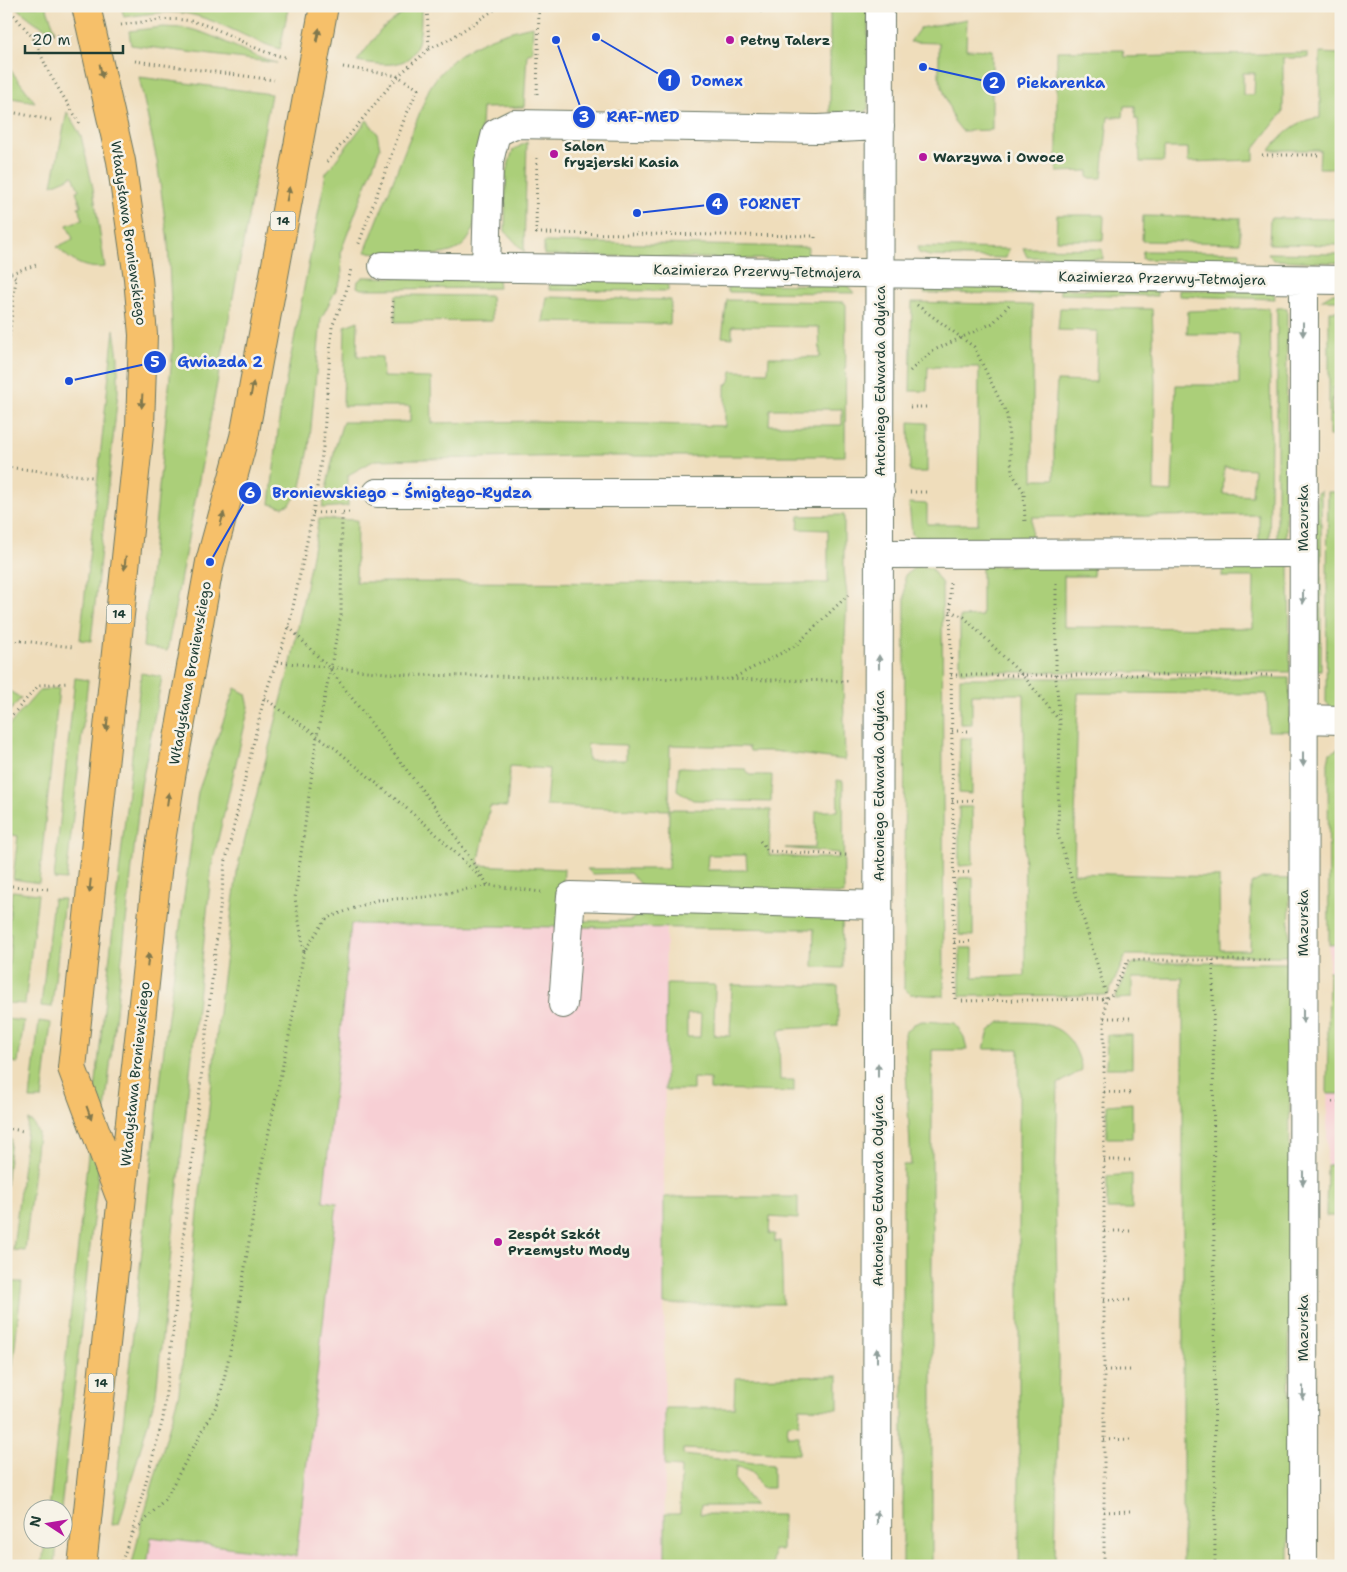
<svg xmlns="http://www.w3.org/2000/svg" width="1347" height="1572" font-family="'Shantell Sans',sans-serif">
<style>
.built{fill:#f7cfd4}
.green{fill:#abcf79;stroke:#658656;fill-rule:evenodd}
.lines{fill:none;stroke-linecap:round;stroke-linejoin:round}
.minor-casing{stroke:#687563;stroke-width:30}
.major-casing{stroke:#687563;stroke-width:30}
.path{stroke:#687563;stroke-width:3;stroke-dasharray:1 4;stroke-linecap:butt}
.minor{stroke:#fff;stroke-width:28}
.major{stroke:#f6c06b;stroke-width:28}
.oneway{fill:#80784d}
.oneway2{fill:#8f9e9a}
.poi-dot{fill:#b5179e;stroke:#f7f3e8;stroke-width:2}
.labels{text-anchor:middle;stroke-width:5;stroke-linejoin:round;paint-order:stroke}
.shield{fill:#f7f3e8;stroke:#60746a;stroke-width:1}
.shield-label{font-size:12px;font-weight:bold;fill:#1f3d34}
.poi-label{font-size:14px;font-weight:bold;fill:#1f3d34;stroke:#f7f3e8;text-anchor:start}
.street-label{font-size:14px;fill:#1f3d34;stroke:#f7f3e8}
.leader{fill:none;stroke:#1d4ed8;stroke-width:2}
.callout-dot{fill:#1d4ed8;stroke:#f7f3e8;stroke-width:2}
.mark-label{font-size:15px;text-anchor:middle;font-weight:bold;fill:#fff}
.callout-label{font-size:15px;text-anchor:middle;font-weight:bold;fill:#1d4ed8;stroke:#f7f3e8;stroke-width:5;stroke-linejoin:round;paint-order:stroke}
</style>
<rect width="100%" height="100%" fill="#f7f3e8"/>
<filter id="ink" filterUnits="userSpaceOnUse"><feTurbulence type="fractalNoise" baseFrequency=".02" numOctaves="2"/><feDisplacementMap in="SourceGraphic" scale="10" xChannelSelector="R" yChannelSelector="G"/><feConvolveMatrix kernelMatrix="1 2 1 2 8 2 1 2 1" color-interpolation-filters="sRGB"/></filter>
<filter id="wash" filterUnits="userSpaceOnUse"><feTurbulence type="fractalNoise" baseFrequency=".0096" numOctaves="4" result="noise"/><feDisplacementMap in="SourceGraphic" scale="20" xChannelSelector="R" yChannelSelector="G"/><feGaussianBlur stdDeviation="1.12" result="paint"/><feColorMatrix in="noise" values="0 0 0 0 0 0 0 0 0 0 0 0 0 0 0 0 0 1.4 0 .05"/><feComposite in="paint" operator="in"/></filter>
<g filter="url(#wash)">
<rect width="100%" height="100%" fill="#efddbb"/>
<path class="built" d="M1341,747V1216H1326L1329,971L1328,762L1330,753Z
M351,924L666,928L664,1170L665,1566H147L151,1537L296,1555L337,1204L323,1202Z"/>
<path class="green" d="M14,6H46L55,30C39,29 27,15 14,6Z
M121,6L226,9L286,6L288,9L280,49C251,41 226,24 197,16C174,9 148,14 124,17Z
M411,6H421C422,60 410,71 357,61L381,30Z
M830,6H868V109L865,113L830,112Z
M967,19L966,49L992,50V130L962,131L954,121L939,78V43L910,42L920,28Z
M533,26L532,52L527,53L524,107L482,108L476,218C473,230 470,241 459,248C440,261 388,253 365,252L429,89C452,50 490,35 533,26Z
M163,27C173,28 184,27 194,30C223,38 248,56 277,63L131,45L129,31Z
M1123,50L1124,57L1308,53V58H1283V112L1254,149V160L1188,162V148H1164V162H1140L1138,119H1135V106H1124L1123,117H1108L1102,178H1088V171L1057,172V51ZM1243,73H1255L1254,95H1243Z
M1320,53L1341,54V168H1319L1320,150H1270C1283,134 1299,118 1320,118Z
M6,63V64L35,102L6,97Z
M139,77L271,94L167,651L143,647L173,347L168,242L157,161Z
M67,112L81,136L93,188L105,267C84,270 71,261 57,247L73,239L67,225L83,219L78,207L81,206L76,191L79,190L73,176L52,185Z
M367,120L377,133L380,148L341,251L342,278L321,319L309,449L300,491L290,504L283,507L270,504L280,413L326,173Z
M527,142L524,250L525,253L505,231L506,172L513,150Z
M1057,215H1104L1103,240H1056Z
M1143,216L1240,218V243L1142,241Z
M1270,218L1341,219V245L1269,244Z
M544,242L808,247L807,260L544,255Z
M917,247L1009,249L1006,258L930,256L919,253Z
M1023,248L1102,249L1103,259L1027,257Z
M1143,251L1240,252V262L1142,259Z
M1268,253L1341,254V263L1273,260Z
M363,277L498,279L499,288L361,289L357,287L358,281Z
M550,280L668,281V291L549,290Z
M728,284L847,285L854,293L728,292Z
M925,286L1039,289V294L924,293Z
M1060,289L1157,290V296L1060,294Z
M1179,290L1268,291L1274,293L1275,299L1179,296Z
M1333,293H1341V300H1321Z
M396,295L491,296L492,321L395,322Z
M547,297L671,300L670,324L543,322Z
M727,300L844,302L846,305L845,456H581L375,460L348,475V506L322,508L335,448L343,422H410V406H343L345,326L358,321L357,356L382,357L383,377L431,378L432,423L538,421L725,426V386L730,381L732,371L768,372L769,357H820L819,327L732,326V338L722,337ZM770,409H842V425H769Z
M912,302L1032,305L1033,307V481L1036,479H1054V430L1057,381L1096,382L1097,331L1058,330L1060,308L1152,309L1155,383L1154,491L1172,492L1176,385H1239V334H1187L1188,311L1269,308L1271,438L1269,546L1259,545V515L1032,517L1031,547H929L912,534L909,503L927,504V524H978L979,367H928L927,391H910ZM1224,467L1254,469L1252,496L1223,494Z
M1277,308H1287L1286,542H1277Z
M1329,311H1341V388H1333L1332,415L1341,416V436H1329Z
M114,329L118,358V393L91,641L80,640Z
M909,422L927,423V472H910Z
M1321,491V670H1312L1317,493Z
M1328,492H1341V712H1335L1326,702Z
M844,515V570L847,595L843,681L845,760L773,751H750L749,747L670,745L669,809L771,810L769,855L804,858H838V853L785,848H815L816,811H838L837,780L843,781L844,894L643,888L630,873L592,874L587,869H668L669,810L546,806L549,769L510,766L507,807L490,806L478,865L564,869L561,927L351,924L323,1201L337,1203L296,1556L151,1537L147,1566L132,1565L141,1525L179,1393L222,985L238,866L291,663L319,519L357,520L356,582L828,583V530L798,529L799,516ZM587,744L626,745V760H588ZM708,855H746L747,870H707Z
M1223,561L1289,562L1290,672H960V617L982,616V567L1094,562L1093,576H1064V627L1253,628L1254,577H1222Z
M917,566L931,568L942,584L944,996L910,994L904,988L905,575Z
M141,673L162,677L141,786L61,1509L49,1510Z
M75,678L88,680L66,880L54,879Z
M960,678H1289L1291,731H1268L1267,694L1078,693L1074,873L1219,877L1220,950H1250L1251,884L1262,878L1290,879L1289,956L1126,955L1108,995L960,996V948H973V977L1025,976L1024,694H972V724H960Z
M59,688L39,883L13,879L18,836L6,834V729L40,690Z
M235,688L246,694L249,707L212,865L156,1394L119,1524L112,1525L165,1039L198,792Z
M6,689L21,698L6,715Z
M960,738H972V794L959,793Z
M1341,747V944L1329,945L1328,762L1330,753Z
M679,767L746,769L749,775H772L771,802L693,800L677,790Z
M959,807H972L973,865L959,866Z
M973,877V936L959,935V878Z
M12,891L38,894L25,1004L6,1003L11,934H8Z
M53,899H64L52,1007L41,1006Z
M649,907L842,912L843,968L813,967L814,929L578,927L582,921H630Z
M1134,963H1290L1289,1566H1183V978H1132V998L1115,999L1130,966Z
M1329,971H1341V1094H1327Z
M666,984L715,985L714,1035L730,1036L732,985L838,986V1026L784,1029L779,1031L780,1080H794V1092L710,1090V1079L693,1078V1090H665ZM687,1014H701L700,1037H687Z
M6,1019L24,1021L18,1063L6,1061Z
M39,1021L51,1023L42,1099H30Z
M922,1021L955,1023L964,1037L967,1050H932V1566H903V1165H911L904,1033L914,1024Z
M1000,1022C1043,1022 1071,1020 1082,1070L1058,1084L1055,1200L1059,1359L1055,1566H1019V1049H984L989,1031Z
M1107,1035H1132V1068H1106Z
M1132,1103V1138H1107V1105Z
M28,1120L33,1123L38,1133L25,1251L13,1250Z
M6,1138L11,1139L6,1186Z
M1327,1165H1341V1216H1326Z
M1132,1174V1209H1107V1176Z
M664,1197H798V1219L770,1217L769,1234H775V1242L781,1241L783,1304H664Z
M11,1282H22L6,1427V1326Z
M838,1376V1409L800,1408L799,1423L788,1424L787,1436H799V1454L683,1449V1455L773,1465V1488H761L753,1473L736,1466L735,1480L754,1506H701L700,1514L783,1515L782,1550H773V1566H665V1514H680L681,1467L665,1466V1408H734L735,1378Z
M45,1540H57L55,1566H42Z"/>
</g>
<g filter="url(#ink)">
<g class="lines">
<g class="minor-casing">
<path id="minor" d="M383,266L1341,280
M486,268L489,161L496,133L514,124L818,129L880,126
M377,493H880
M880,554L1303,553
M1303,719L1341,720
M563,1004L571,896L878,905
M877,1566L880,6
M1303,1566L1304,280"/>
</g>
<g class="major-casing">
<path id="major" d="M86,6L121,161L138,278L143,335L140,426L72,1068L119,1194
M82,1566L159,854L171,777L210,562L244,437L324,6"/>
</g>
<path class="path" d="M6,9L13,14L34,39L61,35
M760,12L766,6
M821,12V6
M121,25C145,22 172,16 195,22C227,30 253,52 285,57
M34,39L49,73L80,124
M429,49L450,39L500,6
M135,61L274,80
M343,67L398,76L429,49L427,6
M537,94L539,9
M6,111L51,120
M1262,155H1318
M327,162L398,76L418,89L404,120L358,246
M536,233L815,236V241
M536,234L537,155
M6,271L16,278L6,365
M11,273L36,265
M917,305L974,347L1007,415L1012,473L1024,492L1025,524
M392,322L393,297
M910,371L932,351L993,323L1009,305
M910,407H927
M6,467L92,477
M910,492H927
M313,513L353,512
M950,583L955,1001L1104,999L1111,996L1128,960H1272
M1056,584V679L1060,721L1058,834L1106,994L1104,1018V1566
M950,611L964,617L1026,679L1059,720
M289,627L329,668L444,819L488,885
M6,639L73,647
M277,662L406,675L848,681
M951,675H1273
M731,679L795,646L848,595
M264,698L337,750L431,829L482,879
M6,722L39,685L69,683
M952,731H972
M952,801L973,800
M760,841L768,851L847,855
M953,873L973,872
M12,886L48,889
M954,942L973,941
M304,951L295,898L317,736L341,615L342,512
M1213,960L1215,1566
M1104,1018H1132
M1104,1092L1132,1093
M1332,1102H1341
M6,1128L23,1131
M1104,1160H1132
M1104,1231H1132
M6,1275H8
M1104,1300H1132
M1104,1370H1132
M1104,1440L1131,1439
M1104,1512L1132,1511
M133,1533L165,1499L219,1401L236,1325L258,1183L290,1031L304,951L327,918L377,900L427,897L488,885L541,892
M120,1566L132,1533L163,1419L225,864L264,698L289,626L313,513L323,447L332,327L346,292L351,269"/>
<use href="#minor" class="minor"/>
<use href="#major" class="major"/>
</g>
<defs><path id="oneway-solid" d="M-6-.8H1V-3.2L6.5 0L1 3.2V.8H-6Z" transform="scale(1.25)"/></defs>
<g class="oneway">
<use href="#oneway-solid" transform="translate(318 35) rotate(-79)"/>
<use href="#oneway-solid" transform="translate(101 71) rotate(79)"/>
<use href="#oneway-solid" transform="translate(288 194) rotate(-79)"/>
<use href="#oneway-solid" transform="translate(252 389) rotate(-80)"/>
<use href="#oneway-solid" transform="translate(142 401) rotate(93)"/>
<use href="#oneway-solid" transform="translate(222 519) rotate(-75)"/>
<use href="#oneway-solid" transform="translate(125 563) rotate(96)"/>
<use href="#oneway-solid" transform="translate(107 724) rotate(96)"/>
<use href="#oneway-solid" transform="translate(168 799) rotate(-82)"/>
<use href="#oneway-solid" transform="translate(90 886) rotate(96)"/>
<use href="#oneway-solid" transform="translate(148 960) rotate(-84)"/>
<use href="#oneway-solid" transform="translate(89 1113) rotate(70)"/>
</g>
<g class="oneway2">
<use href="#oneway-solid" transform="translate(1303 329) rotate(90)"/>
<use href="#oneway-solid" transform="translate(1303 597) rotate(90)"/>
<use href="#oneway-solid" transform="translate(879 662) rotate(-90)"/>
<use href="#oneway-solid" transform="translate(1303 759) rotate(90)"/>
<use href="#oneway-solid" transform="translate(1303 1016) rotate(90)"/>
<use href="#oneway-solid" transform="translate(878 1070) rotate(-90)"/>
<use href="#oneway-solid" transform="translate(1303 1178) rotate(90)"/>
<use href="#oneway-solid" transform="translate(877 1355) rotate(-90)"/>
<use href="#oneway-solid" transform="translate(1303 1393) rotate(90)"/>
<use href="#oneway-solid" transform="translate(877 1517) rotate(-90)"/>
</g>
</g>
<g class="poi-dot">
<circle cx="730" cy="40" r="5"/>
<circle cx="554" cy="154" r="5"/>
<circle cx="923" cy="157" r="5"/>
<circle cx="498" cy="1242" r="5"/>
</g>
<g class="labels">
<g class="shield">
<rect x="270.5" y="211.5" width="25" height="19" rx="4"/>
<rect x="106.5" y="604.5" width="25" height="19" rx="4"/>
<rect x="88.5" y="1373.5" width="25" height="19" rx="4"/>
</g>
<g class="shield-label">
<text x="283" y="225">14</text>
<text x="119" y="618">14</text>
<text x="101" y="1387">14</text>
</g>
<g class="poi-label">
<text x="740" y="45">Pełny Talerz</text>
<text x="564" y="151">Salon<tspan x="564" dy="16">fryzjerski Kasia</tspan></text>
<text x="933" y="162">Warzywa i Owoce</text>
<text x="508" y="1239">Zespół Szkół<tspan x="508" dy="16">Przemysłu Mody</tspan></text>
</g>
<g class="street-label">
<text transform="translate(129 233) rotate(82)" y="5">Władysława Broniewskiego</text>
<text transform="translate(757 271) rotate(1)" y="5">Kazimierza Przerwy-Tetmajera</text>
<text transform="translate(1162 278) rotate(1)" y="5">Kazimierza Przerwy-Tetmajera</text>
<text transform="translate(880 381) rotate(-90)" y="5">Antoniego Edwarda Odyńca</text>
<text transform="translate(1303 518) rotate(-90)" y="5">Mazurska</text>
<text transform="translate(190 673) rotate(-80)" y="5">Władysława Broniewskiego</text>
<text transform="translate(879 786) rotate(-90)" y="5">Antoniego Edwarda Odyńca</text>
<text transform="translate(1303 923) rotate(-90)" y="5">Mazurska</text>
<text transform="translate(135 1074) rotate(-84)" y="5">Władysława Broniewskiego</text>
<text transform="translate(878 1191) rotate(-90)" y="5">Antoniego Edwarda Odyńca</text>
<text transform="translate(1303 1328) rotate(-90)" y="5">Mazurska</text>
</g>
</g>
<path class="leader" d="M596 37L669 80M923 67L994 83M556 40L584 117M637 213L717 204M69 381L155 362M210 562L250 493"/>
<g class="callout-dot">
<circle cx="596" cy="37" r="5"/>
<circle cx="923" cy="67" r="5"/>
<circle cx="556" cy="40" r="5"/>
<circle cx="637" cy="213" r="5"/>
<circle cx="69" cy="381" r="5"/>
<circle cx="210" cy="562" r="5"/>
<circle cx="669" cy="80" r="12"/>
<circle cx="994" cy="83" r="12"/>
<circle cx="584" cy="117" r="12"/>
<circle cx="717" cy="204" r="12"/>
<circle cx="155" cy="362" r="12"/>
<circle cx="250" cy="493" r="12"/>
</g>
<g class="mark-label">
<text x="669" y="86">1</text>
<text x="994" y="88">2</text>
<text x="584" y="122">3</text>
<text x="717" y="209">4</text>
<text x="155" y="367">5</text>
<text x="250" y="498">6</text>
</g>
<g class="callout-label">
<text x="717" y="86">Domex</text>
<text x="1061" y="88">Piekarenka</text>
<text x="643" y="122">RAF-MED</text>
<text x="770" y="209">FORNET</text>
<text x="220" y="367">Gwiazda 2</text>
<text x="402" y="498">Broniewskiego - Śmigłego-Rydza</text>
</g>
<rect width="1347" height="1572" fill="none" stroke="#f7f3e8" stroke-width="25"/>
<g transform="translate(48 1524) rotate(282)"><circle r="24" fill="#f7f3e8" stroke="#a1aaa0"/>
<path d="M0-4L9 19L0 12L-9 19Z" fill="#b5179e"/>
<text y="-8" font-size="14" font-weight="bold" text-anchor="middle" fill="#1f3d34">N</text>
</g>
<path d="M25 45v8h98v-8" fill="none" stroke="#1f3d34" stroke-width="2.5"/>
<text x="32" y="45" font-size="15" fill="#1f3d34" stroke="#f7f3e8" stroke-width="4" paint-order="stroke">20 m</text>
</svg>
